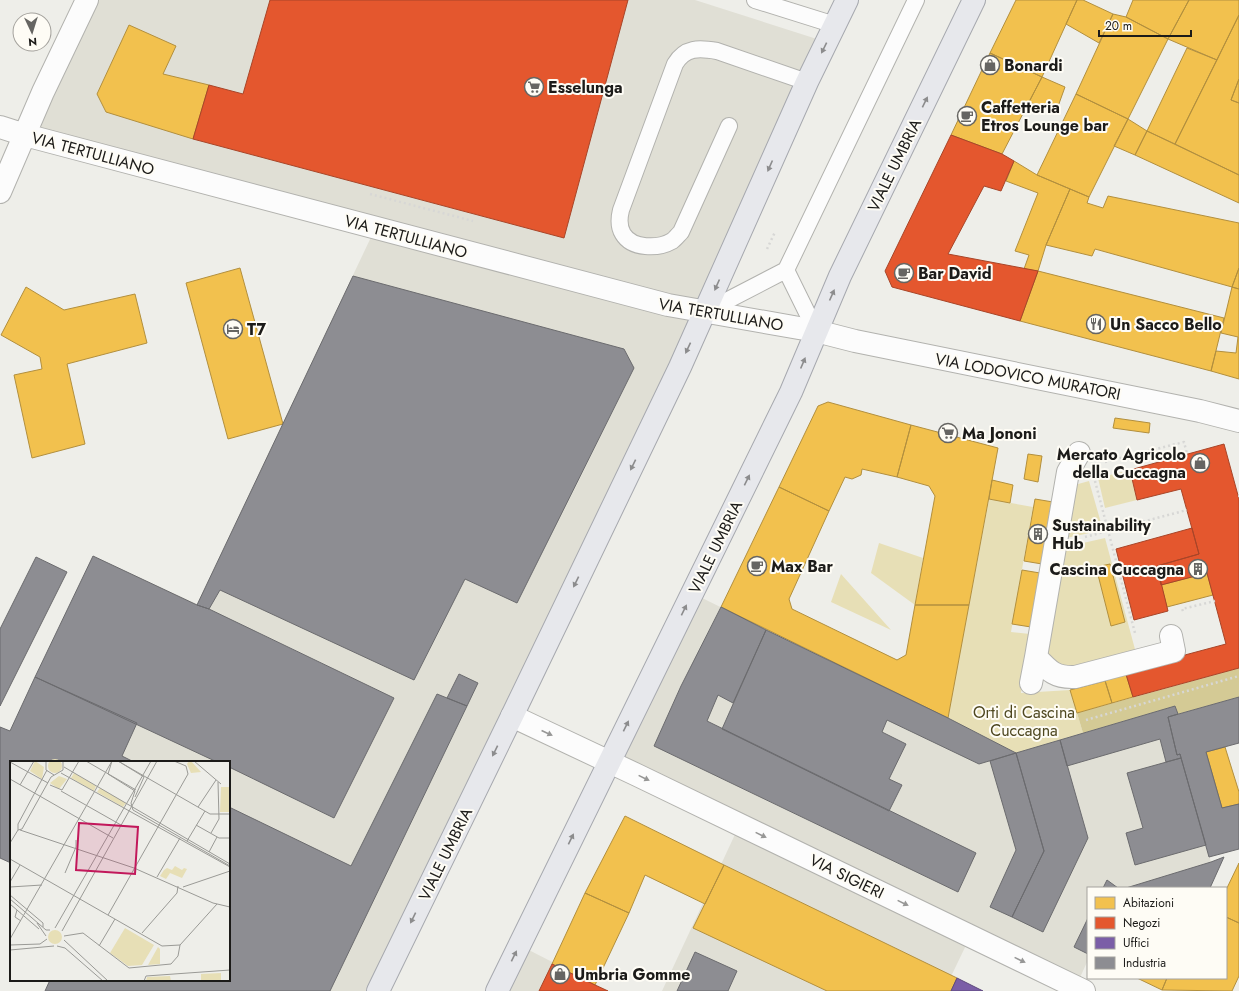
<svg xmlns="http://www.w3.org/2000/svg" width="1239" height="991" font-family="Jost,sans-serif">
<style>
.built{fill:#e0dfd5}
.green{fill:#e7dfb6}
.forest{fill:#d4ca95}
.homes{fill:#f2c14e;stroke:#b28f3e}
.shops{fill:#e4572e;stroke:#a84528}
.offices{fill:#7b5ea7;stroke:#5e4a7c}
.industry{fill:#8d8d92;stroke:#6b6b6e}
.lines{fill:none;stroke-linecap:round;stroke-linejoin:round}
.lane-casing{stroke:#b2b2ae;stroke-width:18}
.street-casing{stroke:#b2b2ae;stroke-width:24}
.primary-casing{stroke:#a6a8ae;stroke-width:24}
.path{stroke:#d7d7d5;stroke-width:2.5;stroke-dasharray:2 3;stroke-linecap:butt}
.lane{stroke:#fcfcfc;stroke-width:16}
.street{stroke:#fcfcfc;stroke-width:22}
.primary{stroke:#e7e8ec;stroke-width:22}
.oneway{fill:#8c8c8d}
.oneway2{fill:#979796}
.labels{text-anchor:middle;stroke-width:4;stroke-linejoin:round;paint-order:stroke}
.poi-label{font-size:16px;font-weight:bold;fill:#1c1b19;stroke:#fefcf5;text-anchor:start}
.street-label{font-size:16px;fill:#1c1b19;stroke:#fefcf5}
.park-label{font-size:16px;fill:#4e471f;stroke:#fefcf5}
.inset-road{fill:none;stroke:#9a9a96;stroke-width:1}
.view{fill:#c2185b;fill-opacity:0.15;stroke:#c2185b;stroke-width:2}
.inset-edge{fill:none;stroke:#1c1b19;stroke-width:2}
</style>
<rect width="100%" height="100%" fill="#eeeee9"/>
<path class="built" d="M97,0H695L820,40L702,308L39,130L50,97Z
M373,233L700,316L374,991H45L50,980H229V762H11L0,727L10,731L93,556L197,604Z
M694,594L1016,753L1175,706L1178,714L1168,717L1177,755L1180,754L1211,862L1126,888H1088V960L1077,984L613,760Z
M738,828L969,939L944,991H662Z
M521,946L609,991H499Z"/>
<path class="green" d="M1130,470L1137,500L1105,508L1098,478Z
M1089,481L1103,530L1062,539L1071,486Z
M989,499L1033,507L1011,632L1030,634L1021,693L1070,690L1083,733L1016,753L948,718Z
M1105,538L1136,653L1085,667L1058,666L1042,649L1061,548Z
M879,543L923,558L915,605L871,573Z
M841,574L891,630L831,602Z"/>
<path class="forest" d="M1239,668V697L1178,714L1175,706L1083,733L1077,713Z"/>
<path class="homes" d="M1016,0H1077L1042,77L990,53Z
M1077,0H1083L1113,14L1099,43L1066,24Z
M1133,0H1189L1168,39L1126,17Z
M1189,0H1239V15L1217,60L1168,39Z
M1113,14L1126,17L1168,39L1128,119L1076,94Z
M1239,15V79L1231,100L1239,103V175L1175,144Z
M129,25L176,46L163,74L209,85L193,139L106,112L97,94Z
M1187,48L1217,60L1175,144L1147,131Z
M990,53L1042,77L1002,154L951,135Z
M1042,77L1065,87L1056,112L1029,102Z
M1239,79V103L1231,100Z
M1076,94L1128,119L1089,197L1037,175Z
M1128,119L1147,131L1135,155L1114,146Z
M1147,131L1239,175V203L1135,155Z
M1014,161L1037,175L1070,189L1046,245L1038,271L1024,269L1029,255L1015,251L1038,193L1006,181Z
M1070,189L1089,197L1087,203L1103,208L1108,196L1239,223V268L1232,287L1095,249L1092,256L1046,245Z
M240,268L283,424L228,439L186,283Z
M1239,268V289L1232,287Z
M1038,271L1224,318L1211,371L1020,321Z
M26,287L64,310L135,294L147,343L67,364L85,444L32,458L14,375L42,369L40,357L1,335Z
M1232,287L1239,289V379L1211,371L1216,351L1236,353L1238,337L1221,333Z
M828,402L911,425L897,477L862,469L861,475L852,479L845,477L829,511L779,487L818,406Z
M1115,418L1150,423L1149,433L1113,428Z
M911,425L998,448L969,605H915L935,496L929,486L897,477Z
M1028,454L1042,456L1038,482L1024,479Z
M992,480L1013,485L1010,503L989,499Z
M779,487L829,511L789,599L792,609L897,660L906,655L915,605H969L948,718L721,607Z
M1035,499L1053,502L1042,564L1024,561Z
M1110,564L1125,622L1111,626L1096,567Z
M1022,570L1040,573L1031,627L1012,624Z
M1207,573L1213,595L1167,607L1161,585Z
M1125,671L1133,697L1112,703L1104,677Z
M1105,681L1112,703L1077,713L1070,690Z
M1225,747L1239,792V804L1222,808L1206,752Z
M625,816L724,865L705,904L645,875L629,913L585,893Z
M1239,863V923L1226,917V890Z
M724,865L957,978L951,991H827L693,928Z
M585,893L629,913L595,985L552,964Z
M1226,917L1239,923V976L1232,991L1162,990L1167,978H1226Z
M1137,978H1167L1162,990Z"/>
<path class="shops" d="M270,0H628L564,238L193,139L209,85L243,94Z
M951,135L1002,154L1014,161L1001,191L984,186L948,254L1038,271L1020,321L892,287L885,271Z
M1224,444L1239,499V668L1133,697L1125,671L1226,644L1207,573L1161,585L1157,566L1199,554L1181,489L1137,500L1130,470Z
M1192,528L1199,554L1157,566L1168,611L1134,620L1116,549Z
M552,964L595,985L608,991H539Z"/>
<path class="offices" d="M957,978L983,991H951Z"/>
<path class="industry" d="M353,276L624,349L634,368L517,603L465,579L414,680L220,590L209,609L197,605Z
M93,556L197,605L209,609L394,698L334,818L229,767V762H217L35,677Z
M36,557L67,572L0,706V629Z
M721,607L766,630L733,703L718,695L707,721L976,853L958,892L654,746L681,686Z
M766,630L948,718L1016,753L979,764L887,720L882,732L906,744L889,779L902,785L889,811L722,729Z
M459,674L478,683L467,706L447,698Z
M35,677L137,723L122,756L134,762H11V863L0,858V727L10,731Z
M437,694L467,706L330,991H45L50,980H229V807L351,866Z
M1239,697V743L1206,752L1222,808L1239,804V849L1209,857L1180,754L1177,755L1168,717Z
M1175,706L1178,714L1168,717L1177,755L1180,754L1181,758L1166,762L1160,739L1067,766L1060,740Z
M1060,740L1088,838L1043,932L1012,917L1044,851L1016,753Z
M1016,753L1044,851L1012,917L990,907L1016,850L990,761Z
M1181,758L1206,845L1135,865L1126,833L1143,828L1127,773Z
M1224,857L1210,888H1126L1211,862Z
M1107,880L1118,888H1103Z
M1088,918V954L1074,947Z
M695,952L737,971L728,991H677Z"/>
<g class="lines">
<g class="lane-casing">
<path id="lane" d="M755,0L835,25
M729,126L681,232C678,235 675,239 672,241C658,249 632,249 623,234C618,226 619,218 621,210L675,64C685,47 699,48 717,51L807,82
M786,270L816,331
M705,312L786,270L916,0"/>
</g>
<g class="street-casing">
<path id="street" d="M0,127L25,135L668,305L816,331L855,341L1200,411L1239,421
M0,192L43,92L87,0
M1079,453L1068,472L1036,657C1049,671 1055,678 1075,677L1174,651L1171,636
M1031,683L1036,657
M512,716L637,775L1084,991"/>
</g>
<g class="primary-casing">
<path id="primary" d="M378,991L512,716L680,367L807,82L847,0
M497,991L791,392L840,276L974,0"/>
</g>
<path class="path" d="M370,194L473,221
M767,249L775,232
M1105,462L1184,442L1187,454
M1095,481L1135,633
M1238,496H1239
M1085,537L1187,510
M1183,611L1182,609L1215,601
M1086,720L1239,676"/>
<use href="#lane" class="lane"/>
<use href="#street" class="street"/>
<use href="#primary" class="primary"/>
</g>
<defs><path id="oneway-solid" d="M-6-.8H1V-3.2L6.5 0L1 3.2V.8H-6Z"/></defs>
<g class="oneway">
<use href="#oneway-solid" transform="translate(824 48) rotate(116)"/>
<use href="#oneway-solid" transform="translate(925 102) rotate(-64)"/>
<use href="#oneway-solid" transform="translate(770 166) rotate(114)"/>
<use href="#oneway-solid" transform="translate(717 285) rotate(114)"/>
<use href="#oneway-solid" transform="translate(832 295) rotate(-66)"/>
<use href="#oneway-solid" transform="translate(688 348) rotate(115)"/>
<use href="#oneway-solid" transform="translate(803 363) rotate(-67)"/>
<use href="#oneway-solid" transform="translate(633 465) rotate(116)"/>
<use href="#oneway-solid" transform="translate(747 480) rotate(-64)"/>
<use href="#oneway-solid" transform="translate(576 582) rotate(116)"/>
<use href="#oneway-solid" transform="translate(684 610) rotate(-64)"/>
<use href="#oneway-solid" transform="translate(626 726) rotate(-64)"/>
<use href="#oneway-solid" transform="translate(495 751) rotate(116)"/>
<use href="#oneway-solid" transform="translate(571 839) rotate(-64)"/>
<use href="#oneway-solid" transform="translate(413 918) rotate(116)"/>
<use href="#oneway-solid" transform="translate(514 956) rotate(-64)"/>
</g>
<g class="oneway2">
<use href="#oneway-solid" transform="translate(547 733) rotate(25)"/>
<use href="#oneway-solid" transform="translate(644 778) rotate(26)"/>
<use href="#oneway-solid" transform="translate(761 835) rotate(26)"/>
<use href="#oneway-solid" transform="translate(903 903) rotate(26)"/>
<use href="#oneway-solid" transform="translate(1020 960) rotate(26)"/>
</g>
<defs>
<g id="shop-ring" transform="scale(1)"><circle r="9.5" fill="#fefcf5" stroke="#666562" stroke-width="1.5"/><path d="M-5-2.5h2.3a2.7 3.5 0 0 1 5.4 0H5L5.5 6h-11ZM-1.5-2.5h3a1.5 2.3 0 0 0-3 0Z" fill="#666562"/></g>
<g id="supermarket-ring" transform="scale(1)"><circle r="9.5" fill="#fefcf5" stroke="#666562" stroke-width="1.5"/><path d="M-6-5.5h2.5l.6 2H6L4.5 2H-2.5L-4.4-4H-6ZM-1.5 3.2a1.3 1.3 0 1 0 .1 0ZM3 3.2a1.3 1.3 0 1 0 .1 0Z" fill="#666562"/></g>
<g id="cafe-ring" transform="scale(1)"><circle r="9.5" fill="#fefcf5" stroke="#666562" stroke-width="1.5"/><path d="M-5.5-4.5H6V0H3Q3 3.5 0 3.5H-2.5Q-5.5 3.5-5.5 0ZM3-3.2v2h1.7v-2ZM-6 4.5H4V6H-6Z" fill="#666562"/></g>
<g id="restaurant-ring" transform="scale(1)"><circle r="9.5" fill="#fefcf5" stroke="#666562" stroke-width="1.5"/><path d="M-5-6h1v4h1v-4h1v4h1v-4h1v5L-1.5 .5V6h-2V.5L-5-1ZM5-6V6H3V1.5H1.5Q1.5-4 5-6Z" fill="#666562"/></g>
<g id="hotel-ring" transform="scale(1)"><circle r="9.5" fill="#fefcf5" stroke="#666562" stroke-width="1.5"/><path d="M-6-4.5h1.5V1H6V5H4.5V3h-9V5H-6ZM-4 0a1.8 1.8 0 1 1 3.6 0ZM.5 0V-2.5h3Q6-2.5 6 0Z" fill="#666562"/></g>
<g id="building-ring" transform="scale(1)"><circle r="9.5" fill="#fefcf5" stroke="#666562" stroke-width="1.5"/><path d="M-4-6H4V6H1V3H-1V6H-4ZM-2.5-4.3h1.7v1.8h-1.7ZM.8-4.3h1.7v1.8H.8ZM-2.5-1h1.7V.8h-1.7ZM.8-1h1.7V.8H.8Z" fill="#666562"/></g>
</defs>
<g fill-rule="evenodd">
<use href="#shop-ring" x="990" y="65"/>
<use href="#supermarket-ring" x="534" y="87"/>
<use href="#cafe-ring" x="967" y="116"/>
<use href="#cafe-ring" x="904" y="273"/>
<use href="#restaurant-ring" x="1096" y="324"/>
<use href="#hotel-ring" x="233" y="329"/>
<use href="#supermarket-ring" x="948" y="433"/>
<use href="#shop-ring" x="1200" y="463"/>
<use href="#building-ring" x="1038" y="534"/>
<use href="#cafe-ring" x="757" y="566"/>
<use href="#building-ring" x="1198" y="569"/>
<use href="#shop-ring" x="560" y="974"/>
</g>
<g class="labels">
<g class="poi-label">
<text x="1004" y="71">Bonardi</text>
<text x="548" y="93">Esselunga</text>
<text x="981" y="113">Caffetteria<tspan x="981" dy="18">Etros Lounge bar</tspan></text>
<text x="918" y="279">Bar David</text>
<text x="1110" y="330">Un Sacco Bello</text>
<text x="247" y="335">T7</text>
<text x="962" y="439">Ma Jononi</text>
<text x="1186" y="460" text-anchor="end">Mercato Agricolo<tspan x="1186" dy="18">della Cuccagna</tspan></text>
<text x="1052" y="531">Sustainability<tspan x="1052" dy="18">Hub</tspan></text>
<text x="771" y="572">Max Bar</text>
<text x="1184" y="575" text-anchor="end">Cascina Cuccagna</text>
<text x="574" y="980">Umbria Gomme</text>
</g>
<g class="street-label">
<text transform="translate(93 153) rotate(15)" y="6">VIA TERTULLIANO</text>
<text transform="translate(894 165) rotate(-64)" y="6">VIALE UMBRIA</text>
<text transform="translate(406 236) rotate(15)" y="6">VIA TERTULLIANO</text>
<text transform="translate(721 314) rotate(10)" y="6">VIA TERTULLIANO</text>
<text transform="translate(1028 376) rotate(11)" y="6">VIA LODOVICO MURATORI</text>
<text transform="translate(715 547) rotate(-64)" y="6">VIALE UMBRIA</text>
<text transform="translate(445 854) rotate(-64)" y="6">VIALE UMBRIA</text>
<text transform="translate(847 876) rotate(26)" y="6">VIA SIGIERI</text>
</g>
<g class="park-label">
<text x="1024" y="718">Orti di Cascina<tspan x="1024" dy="18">Cuccagna</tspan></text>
</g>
</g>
<g transform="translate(10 761)">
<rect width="220" height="220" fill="#eeeee9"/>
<path d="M38 5a7 7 0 1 1 14 0a7 7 0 1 1-14 0ZM25,0L34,6L32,18L20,10ZM179,0H181L191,11L181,12L177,3ZM64,12L86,25L84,30L61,17ZM49,15L57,18L49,28L40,22ZM211,26H220V51H210ZM90,27L116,42L113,46L87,31ZM165,105L172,109L174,107L177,108L172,117L160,112L156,118L150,115L154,109L157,107L162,109ZM115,167L144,184L132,204L118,205L100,192ZM38 176a7 7 0 1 1 14 0a7 7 0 1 1-14 0ZM148,186L150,188V203L138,204ZM211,212V220H191V213ZM160,215L161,220H136L137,216Z" fill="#e7dfb6"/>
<path class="inset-road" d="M36,0V9L44,14M76,0L126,29M102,0L98,13L125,30L121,42L123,49L220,105M108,0L200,53H220M108,0L134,16L125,36M184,0L211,23M0,1L38,22M54,6L220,103M51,12L220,106M0,18L103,77M10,24L24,0M40,24L52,29L69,0M51,30L111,64M188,46L206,19M186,64L209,77H220M8,69V63L37,9M10,69L124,107L203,142L220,146M201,72L209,58L208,21M177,80L195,50M0,82L8,69L12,68L41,16L53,9V0M199,91L207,76M0,98L152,185L170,184M55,112L66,86V79M147,116L170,77M0,121L10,104M0,126L32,124M173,126L220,110M0,134L33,162V166M0,138L36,169H40M0,143L29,168M7,149L5,156L11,160M98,154L178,13L176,5L164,0M27,162L36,175M45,167L141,0M52,170L147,0M132,172L167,132L168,125M54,175L73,172L119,207L161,203L168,195L170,184M0,178L102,0M54,179L98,220M0,184L30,183L37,178M170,184L207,143M47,185L55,187L93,220M89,185L105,158M0,189L44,185M134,220L136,215L220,209"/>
<path class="view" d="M69,62L128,66L125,113L66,109Z"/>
<rect width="220" height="220" class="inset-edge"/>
</g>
<rect x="1087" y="887" width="140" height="92" fill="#fefcf5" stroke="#a4a29d"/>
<rect x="1095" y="897" width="20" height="12" fill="#f2c14e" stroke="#a4a29d"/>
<text x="1123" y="907" font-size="12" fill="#1c1b19">Abitazioni</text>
<rect x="1095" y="917" width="20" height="12" fill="#e4572e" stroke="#a4a29d"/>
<text x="1123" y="927" font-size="12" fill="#1c1b19">Negozi</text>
<rect x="1095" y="937" width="20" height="12" fill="#7b5ea7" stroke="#a4a29d"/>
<text x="1123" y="947" font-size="12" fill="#1c1b19">Uffici</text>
<rect x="1095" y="957" width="20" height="12" fill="#8d8d92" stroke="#a4a29d"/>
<text x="1123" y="967" font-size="12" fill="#1c1b19">Industria</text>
<g transform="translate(32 32) rotate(176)"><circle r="19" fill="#fefcf5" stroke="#a4a29d"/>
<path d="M0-3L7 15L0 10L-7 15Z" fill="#666562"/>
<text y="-6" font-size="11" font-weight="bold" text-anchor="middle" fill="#1c1b19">N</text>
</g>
<path d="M1099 30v6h92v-6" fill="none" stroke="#1c1b19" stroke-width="2"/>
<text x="1105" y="30" font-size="12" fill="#1c1b19" stroke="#fefcf5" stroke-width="3" paint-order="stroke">20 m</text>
</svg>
